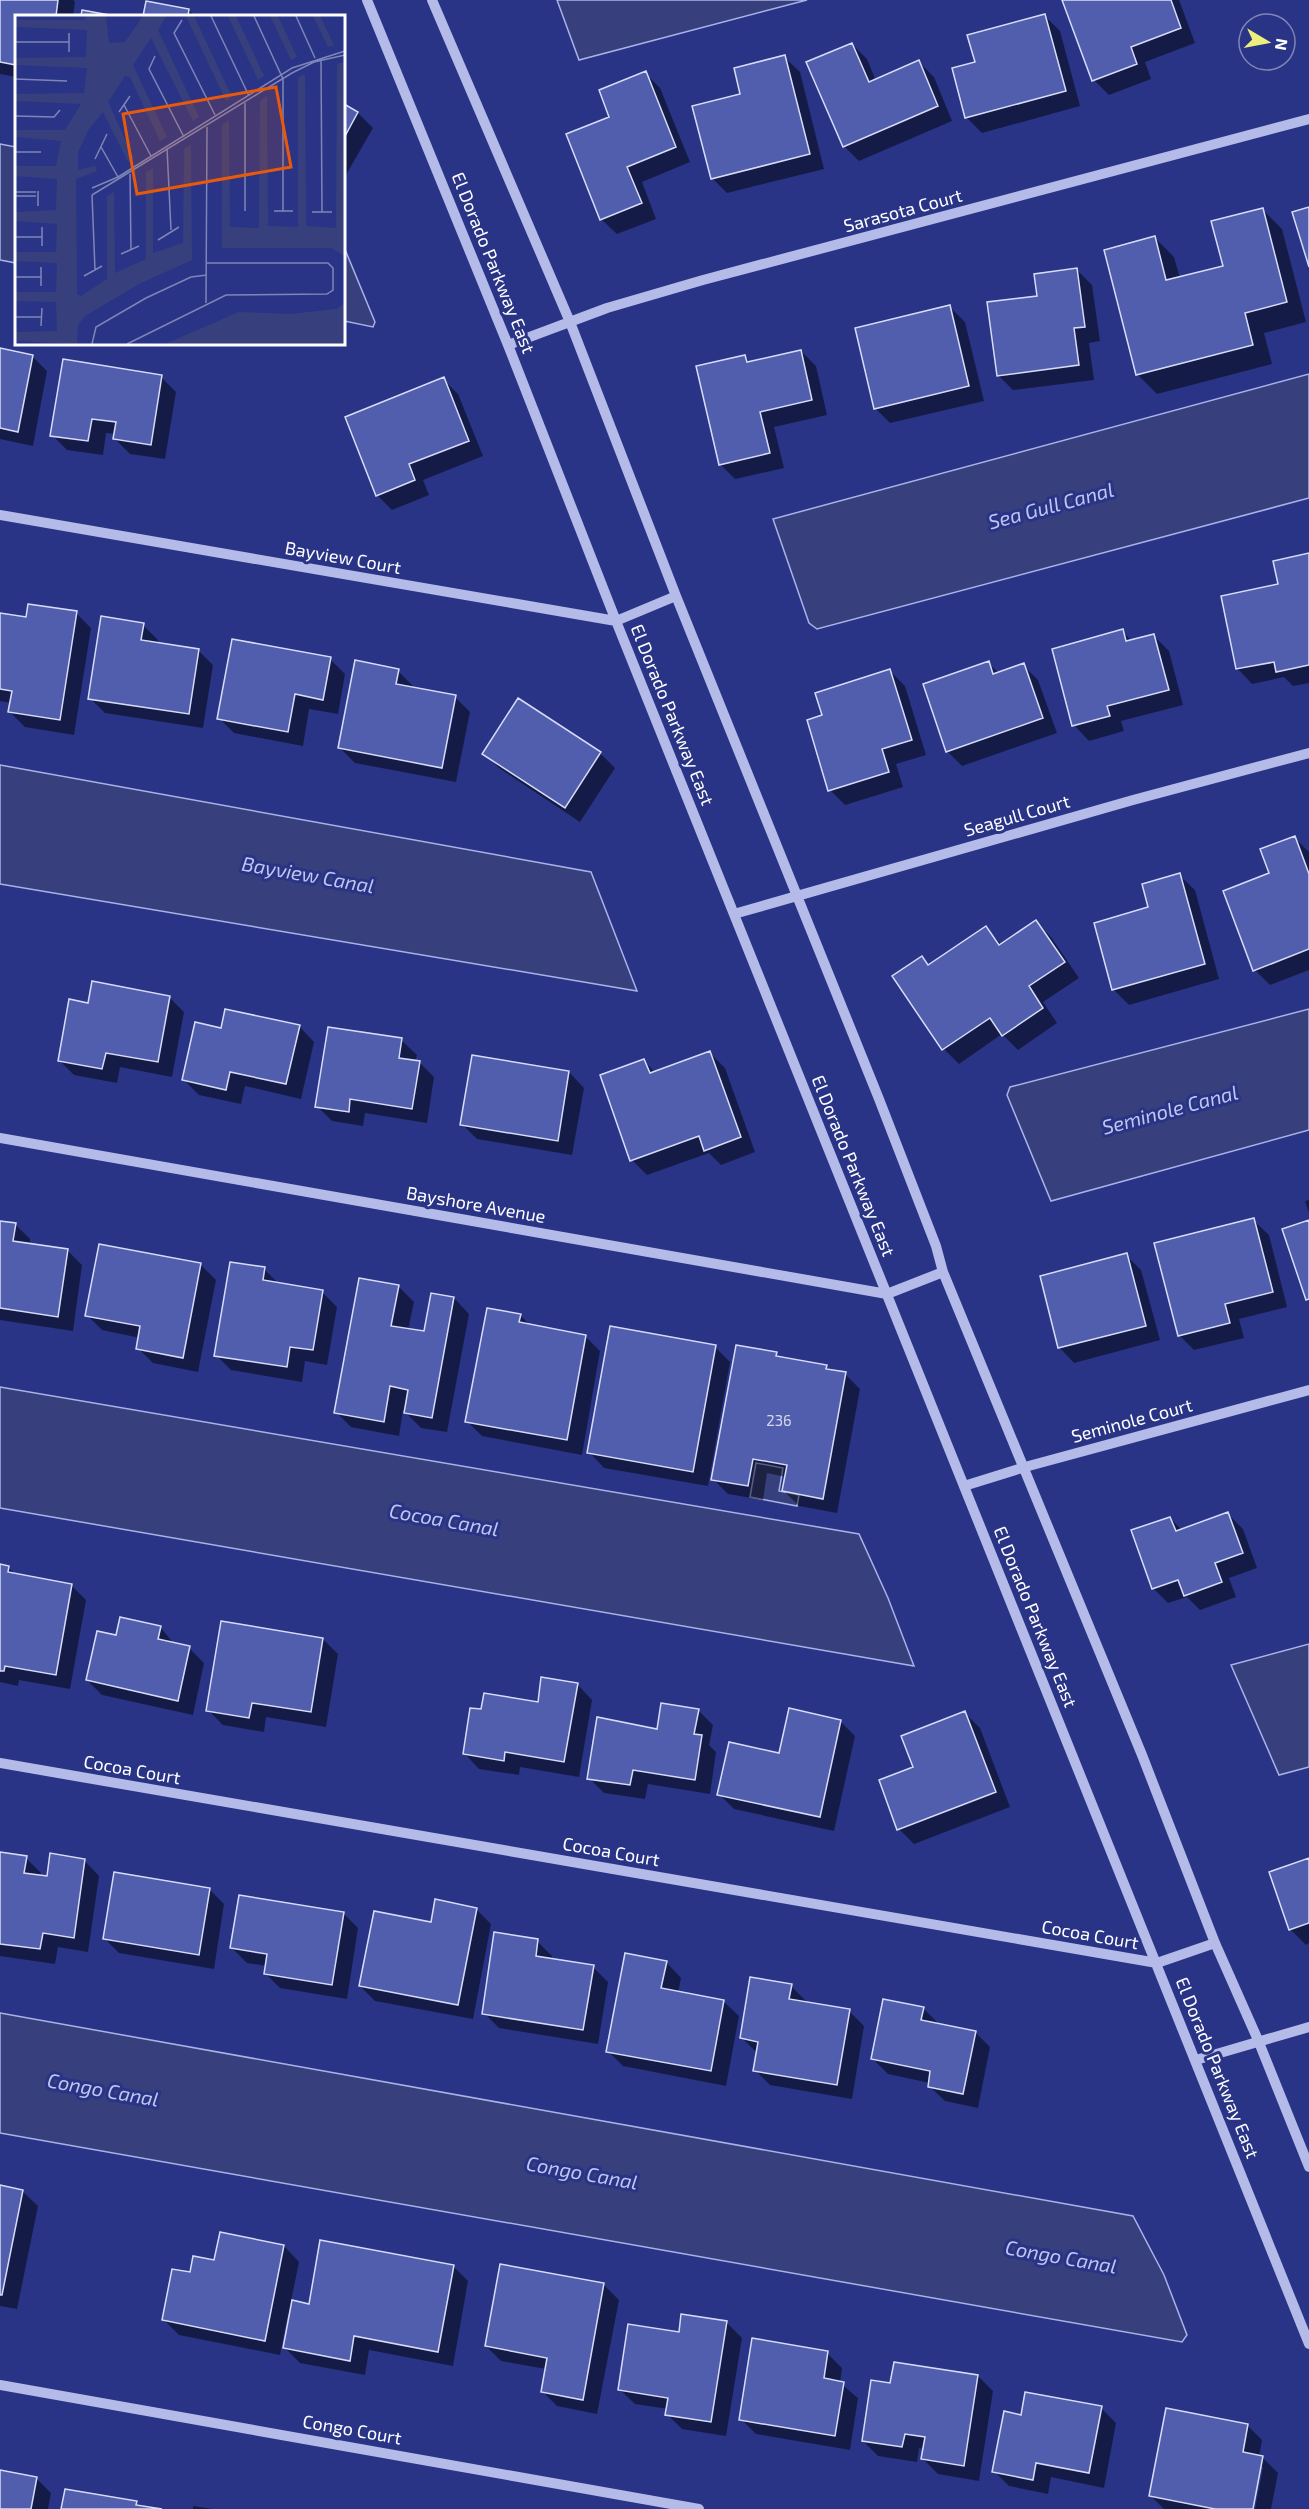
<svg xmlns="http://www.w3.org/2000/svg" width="1309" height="2509" font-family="'Exo 2',sans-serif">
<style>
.water{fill:#37407d;stroke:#a9b2e8;stroke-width:1.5}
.shadow{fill:#0007}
.building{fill:#515ead;stroke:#d7dcf6;stroke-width:1.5}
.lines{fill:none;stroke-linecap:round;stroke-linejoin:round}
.minor{stroke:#b4bbe8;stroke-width:10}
.labels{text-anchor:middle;stroke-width:6;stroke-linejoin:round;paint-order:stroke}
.number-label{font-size:15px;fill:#d4d7ea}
.street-label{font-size:18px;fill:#fff;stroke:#293486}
.water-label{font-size:20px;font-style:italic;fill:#c0c6ef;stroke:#293486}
.inset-road{fill:none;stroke:#7f85b6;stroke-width:1.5}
.view{fill:#e8590c;fill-opacity:0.15;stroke:#e8590c;stroke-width:3}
.inset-edge{fill:none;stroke:#fff;stroke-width:3}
</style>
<rect width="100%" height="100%" fill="#293486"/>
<path class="water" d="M557,0H807L579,60Z
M0,144L16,147V263L0,260Z
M344,247L375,322L373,327L344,321Z
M1309,374V498L817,629L809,623L773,519Z
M0,765L591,872L637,991L0,884Z
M1309,1009V1130L1051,1201L1007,1095L1010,1087Z
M0,1387L859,1534L888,1598L914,1666L0,1508Z
M756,1463L783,1468L779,1491L799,1495L797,1506L750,1497Z
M1309,1644V1767L1279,1775L1231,1665Z
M0,2013L1133,2216L1164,2275L1187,2335L1182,2342L0,2133Z"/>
<path class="shadow" d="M0,0H73L75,2L73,16H16V77L0,74Z
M1064,0H1179L1195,43L1145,62L1151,79L1109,95L1094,80Z
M147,2L189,10L195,16H144Z
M1045,16L1060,31L1080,106L982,133L967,118L954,69L976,63Z
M852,44L867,59L876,81L919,62L934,77L952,121L859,161L844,146Z
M784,57L800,72L824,169L727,193L712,178L742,95Z
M645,73L660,88L690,162L642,182L656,219L617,234L601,219L611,118Z
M344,105L358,113L373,128L346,175L344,174Z
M1263,210L1282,229L1306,322L1264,333L1272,364L1157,394L1137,374L1155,238L1174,257L1180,278L1224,267Z
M1077,270L1092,285L1100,341L1089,343L1094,380L1013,390L998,375L1038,297Z
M950,307L965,322L984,401L890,423L875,408Z
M0,350L32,356L47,371L33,446L0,439Z
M801,351L816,366L827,415L774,427L784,468L735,479L720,464L745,356L751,363Z
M161,377L176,392L165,459L130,454L115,439V434L106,433L103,455L67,450L52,435Z
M443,379L458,394L483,456L423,480L429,495L392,510L377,495Z
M1309,555V683L1293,686L1284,677L1252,684L1237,668L1280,586Z
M76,613L91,628L74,735L25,727L10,712L11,703L0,701V614L27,619Z
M143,625L158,640V644L198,650L213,665L203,728L105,713L90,698Z
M1122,631L1132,641L1154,636L1169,651L1183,705L1121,721L1124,731L1089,741L1074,725Z
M330,659L345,674L338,714L309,709L303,746L234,733L219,718Z
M988,663L999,673L1023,665L1038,680L1057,733L962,766L947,751Z
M398,671L413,686V688L455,697L470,712L456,782L355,763L340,748Z
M890,671L905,686L926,755L896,764L903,787L845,805L830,790L824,716Z
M484,753H600L615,768L580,822L499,768Z
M1294,837L1309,852V970L1270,985L1255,970Z
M1179,875L1195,890L1219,979L1129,1005L1113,989L1149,909Z
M1036,922L1051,937L1079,978L1043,1002L1057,1023L1018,1050L1002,1034L959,1064L944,1049L894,976L922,958L930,966L986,928L1002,945Z
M169,997L184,1012L172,1077L120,1067L117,1083L74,1075L59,1060L89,1004Z
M299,1026L314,1042L301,1099L245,1086L241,1104L199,1095L184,1080L222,1030Z
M401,1040L417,1055L415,1062H419L434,1077L427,1123L365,1113L363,1126L332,1121L317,1106Z
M710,1053L725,1068L755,1152L721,1165L709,1153L647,1175L632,1160L602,1076L644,1061L656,1073Z
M569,1072L584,1088L572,1155L477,1139L462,1124Z
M1309,1200V1213L1305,1201Z
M1253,1220L1269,1235L1287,1307L1239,1319L1244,1338L1194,1350L1179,1335Z
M0,1222L15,1224L30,1239V1245L67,1250L82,1265L73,1331L0,1320Z
M101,1245L201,1265L216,1280L198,1372L153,1363L138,1348L140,1338L102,1330L87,1315Z
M1126,1255L1141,1270L1160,1340L1074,1363L1059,1347Z
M264,1269L279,1284L322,1292L337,1307L327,1365L305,1361L302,1382L231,1370L216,1355Z
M399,1287L414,1302L408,1330L425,1333L454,1298L469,1314L447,1432L421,1428L403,1410L399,1436L351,1427L336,1412Z
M520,1315L531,1326L585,1336L600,1351L582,1455L482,1436L467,1421Z
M715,1347L730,1362L708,1486L604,1468L589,1452Z
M776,1354L781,1359L826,1367L830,1371L845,1374L860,1389L837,1513L799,1506L784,1491L786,1477L767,1473L763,1500L728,1494L713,1479Z
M1228,1514L1243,1529L1257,1568L1229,1578L1236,1597L1200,1610L1187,1597L1168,1603L1153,1588L1170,1518L1182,1530Z
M0,1566L8,1567L17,1576L71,1585L86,1600L70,1689L19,1680L18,1686L0,1682Z
M161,1628L175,1645L189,1648L204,1663L193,1715L102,1695L87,1680L117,1637Z
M323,1639L338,1654L326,1727L266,1717L264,1732L223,1725L208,1710Z
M577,1684L592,1700L579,1777L520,1767L519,1775L479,1769L464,1753L482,1711L539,1703Z
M698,1710L713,1725L709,1745L716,1752L710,1794L648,1784L645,1799L604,1793L589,1778L659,1731Z
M965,1713L980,1728L1010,1807L914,1844L899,1829L915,1768Z
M840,1721L855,1736L834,1831L734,1809L719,1794L780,1755Z
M0,1854L26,1858L41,1873L40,1877L48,1878L84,1860L99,1876L88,1952L58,1947L55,1964L0,1956Z
M1309,1859V1943L1306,1945L1291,1930L1271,1873Z
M209,1889L224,1904L214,1969L119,1953L104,1938Z
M476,1909L491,1924L473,2019L375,2001L360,1986Z
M343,1913L358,1928L347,1999L280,1988L265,1973L266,1966L247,1963L232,1948Z
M537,1941L552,1956V1960L593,1967L608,1982L598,2044L499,2028L484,2013Z
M666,1962L681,1978L678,1993L723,2001L739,2016L726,2086L623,2066L608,2051Z
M791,1986L806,2001V2004L849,2011L864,2026L852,2099L770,2085L755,2070L758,2054L742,2038Z
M923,2008L938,2023L975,2032L990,2047L978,2108L945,2101L929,2086L930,2083L888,2074L873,2059Z
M0,2187L22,2191L38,2206L17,2309L0,2306Z
M284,2246L299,2262L291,2301L310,2305L453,2266L468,2281L453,2366L369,2350L365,2375L300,2363L285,2348L291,2314H288L280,2355L179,2335L164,2320L191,2274L215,2262Z
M604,2285L619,2300L597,2414L557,2406L542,2391L546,2369L501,2361L486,2346Z
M726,2322L742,2338L726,2436L682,2429L667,2414L668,2409L635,2404L619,2389L680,2334Z
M827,2353L842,2368L840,2383L858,2398L850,2450L756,2434L741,2419Z
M978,2376L993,2391L979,2481L938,2474L923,2459L924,2449L919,2448L917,2462L878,2456L863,2441L892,2385Z
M1101,2408L1116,2423L1104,2488L1051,2477L1048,2494L1009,2486L994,2471L1023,2417Z
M1247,2425L1262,2440L1259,2457L1263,2458L1278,2473L1271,2509H1255L1263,2467H1260L1252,2509H1164L1151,2496Z
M0,2472L36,2478L51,2493L48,2509H0Z
M193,2506L213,2509H193Z"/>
<path class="building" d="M0,0H58L56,16H16V65L0,62Z
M1062,0H1171L1181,28L1131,47L1137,64L1092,81Z
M146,1L189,9L188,16H143Z
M82,10L115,16H81Z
M1045,14L1066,91L965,118L952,68L975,62L967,35Z
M852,43L869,82L919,60L938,106L843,147L806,62Z
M785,55L810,154L711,179L692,106L740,94L734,68Z
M646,71L676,147L627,167L642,203L600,220L566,134L609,117L599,90Z
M344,104L358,112L344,138Z
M1309,207V267L1292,212Z
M1263,208L1287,302L1245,313L1253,345L1136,375L1104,250L1155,236L1166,280L1223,266L1211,221Z
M1077,268L1085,327L1074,328L1079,365L997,376L987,302L1037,296L1034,274Z
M950,305L969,386L874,409L855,328Z
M0,348L33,355L18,432L0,428Z
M801,350L812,400L760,412L770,453L719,465L696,366L745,355L747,362Z
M63,359L162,375L151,445L113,439L116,422L92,419L88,441L50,436Z
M444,377L469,441L409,464L415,480L376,496L345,417Z
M1309,553V665L1276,672L1274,662L1236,669L1221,596L1278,584L1273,561Z
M28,604L77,611L60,720L8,712L12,691L0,689V613L26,617Z
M101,616L144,623L141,640L199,649L189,714L88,699Z
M1123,629L1126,641L1154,634L1169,690L1107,706L1110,716L1072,726L1052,649Z
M232,639L331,657L323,700L295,694L288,732L217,719Z
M355,660L399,669L396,684L456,695L442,768L338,748Z
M989,661L993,674L1024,663L1043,718L946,752L923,684Z
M890,669L912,740L882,749L889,772L828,791L807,720L822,715L815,693Z
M518,698L601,752L565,808L482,754Z
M1295,836L1309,874V949L1253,971L1223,891L1269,873L1260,849Z
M1180,873L1205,964L1112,990L1094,923L1148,907L1142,884Z
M1036,920L1065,962L1029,986L1043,1008L1002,1036L990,1018L942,1050L892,976L922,956L928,965L986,926L999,945Z
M92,981L170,996L158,1062L106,1053L102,1069L58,1061L69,999L88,1003Z
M225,1009L300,1025L286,1084L230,1072L226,1090L182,1080L195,1022L221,1028Z
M328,1027L402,1038L399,1058L420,1061L412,1109L350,1099L349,1112L315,1107Z
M710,1051L741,1137L704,1151L699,1136L630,1161L600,1075L644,1059L650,1073Z
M472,1055L569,1071L558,1141L460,1125Z
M1254,1218L1273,1292L1225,1304L1230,1323L1178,1336L1154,1243Z
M1309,1220V1299L1306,1300L1282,1229Z
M0,1221L16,1223L13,1241L68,1249L58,1317L0,1308Z
M99,1244L201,1263L183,1358L136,1349L140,1326L85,1316Z
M1127,1253L1146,1326L1058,1348L1040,1276Z
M230,1262L265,1267L263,1280L323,1290L313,1350L290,1347L287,1367L214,1356Z
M359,1278L399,1285L391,1326L424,1331L431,1293L454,1297L432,1418L404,1413L408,1390L390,1386L384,1422L334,1413Z
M487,1308L521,1314L519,1322L586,1335L567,1440L465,1422Z
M610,1326L716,1345L693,1472L587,1453Z
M736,1345L777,1352L776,1356L827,1365L826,1369L846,1372L823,1499L782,1491L787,1465L753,1459L748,1486L711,1480Z
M1228,1512L1243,1553L1215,1563L1222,1582L1184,1596L1178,1580L1152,1589L1131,1530L1170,1517L1176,1531Z
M0,1564L9,1566L8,1572L72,1584L56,1675L5,1666L4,1671H0Z
M120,1617L161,1626L158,1639L190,1646L178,1701L86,1680L97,1631L116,1635Z
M221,1621L323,1638L311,1712L252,1703L249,1718L206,1711Z
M541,1677L578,1683L564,1762L505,1752L504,1761L463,1754L470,1708L481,1709L484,1693L538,1702Z
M661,1703L699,1709L694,1734L702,1735L695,1780L633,1770L630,1785L587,1779L597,1717L657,1729Z
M789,1708L841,1720L820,1817L717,1795L729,1742L779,1753Z
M965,1711L996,1792L897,1830L879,1780L913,1767L901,1736Z
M0,1852L27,1856L24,1873L47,1876L50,1853L85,1859L74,1938L43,1933L40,1949L0,1944Z
M1309,1858V1923L1289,1930L1269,1872Z
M114,1872L210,1888L199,1955L103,1939Z
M239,1895L344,1912L332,1985L264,1974L267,1954L230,1948Z
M435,1899L477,1908L458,2005L359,1986L374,1911L431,1922Z
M494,1932L538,1939L536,1956L594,1965L583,2030L482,2014Z
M625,1953L667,1961L661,1988L724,2000L711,2071L606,2052Z
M750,1977L792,1984L789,1999L850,2009L837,2085L753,2071L758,2042L740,2038Z
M883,1999L924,2007L921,2020L976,2031L963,2094L928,2087L930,2071L871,2059Z
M0,2185L23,2190L2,2295H0Z
M220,2232L284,2245L265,2341L162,2320L172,2269L190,2272L193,2256L214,2260Z
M320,2240L454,2265L438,2352L354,2336L350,2361L283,2348L292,2300L309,2304Z
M500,2264L604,2283L583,2400L541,2392L547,2358L485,2346Z
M681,2314L727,2321L711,2422L665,2415L668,2398L618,2390L628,2324L679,2332Z
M752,2338L828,2351L824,2378L844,2382L835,2436L739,2420Z
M894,2362L978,2375L964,2466L921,2459L925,2437L905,2434L902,2447L862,2441L871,2380L890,2383Z
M1025,2392L1102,2406L1089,2473L1036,2463L1033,2480L992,2472L1004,2411L1021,2415Z
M1166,2408L1248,2424L1243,2452L1263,2456L1253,2509H1215L1149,2496Z
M0,2470L37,2477L31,2509H0Z
M65,2489L137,2501L136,2505L162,2509H61Z"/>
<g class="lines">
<path class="minor" d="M367,0L508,345L616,621L1309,2344
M432,0L570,322L676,596L879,1099L936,1246L943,1272L1142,1755L1215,1943L1258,2040L1309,2167
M508,345L607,308L703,280L1309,119
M0,515L616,621L676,596
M734,914L1133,800L1309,753
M0,1138L887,1294L943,1272
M964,1486L1025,1467L1309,1390
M0,1763L1157,1963L1215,1943
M1196,2060L1309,2027
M0,2385L699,2509"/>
</g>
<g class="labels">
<g class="number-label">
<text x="779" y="1426">236</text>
</g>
<g class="street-label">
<text transform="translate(903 211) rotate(-15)" y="6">Sarasota Court</text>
<text transform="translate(493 263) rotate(68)" y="6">El Dorado Parkway East</text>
<text transform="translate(343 558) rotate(10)" y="6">Bayview Court</text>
<text transform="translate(672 715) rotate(68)" y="6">El Dorado Parkway East</text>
<text transform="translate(1017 816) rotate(-16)" y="6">Seagull Court</text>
<text transform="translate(853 1166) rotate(68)" y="6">El Dorado Parkway East</text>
<text transform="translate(476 1205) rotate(10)" y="6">Bayshore Avenue</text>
<text transform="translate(1132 1421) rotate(-15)" y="6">Seminole Court</text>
<text transform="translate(1035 1617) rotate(68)" y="6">El Dorado Parkway East</text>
<text transform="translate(132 1770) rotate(10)" y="6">Cocoa Court</text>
<text transform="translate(611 1852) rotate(10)" y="6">Cocoa Court</text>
<text transform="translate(1090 1935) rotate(10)" y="6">Cocoa Court</text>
<text transform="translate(1217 2068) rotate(68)" y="6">El Dorado Parkway East</text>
<text transform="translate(352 2430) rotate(10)" y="6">Congo Court</text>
</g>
<g class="water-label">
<text transform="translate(1051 506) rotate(-15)" y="7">Sea Gull Canal</text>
<text transform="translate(308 875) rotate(10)" y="7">Bayview Canal</text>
<text transform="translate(1170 1110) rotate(-15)" y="7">Seminole Canal</text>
<text transform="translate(444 1520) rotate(10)" y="7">Cocoa Canal</text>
<text transform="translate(103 2090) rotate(10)" y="7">Congo Canal</text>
<text transform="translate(582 2173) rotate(10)" y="7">Congo Canal</text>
<text transform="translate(1061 2257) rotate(10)" y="7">Congo Canal</text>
</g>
</g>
<g transform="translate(15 15)">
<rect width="330" height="330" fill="#293486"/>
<path d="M72,1H91L94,28L110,27L128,1H151L143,15L184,102L178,106L136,23L118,50L152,122L145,126L115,62L110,61L93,87L119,143L113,147L88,97L74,114L63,137V155L80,151L82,156L61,164L62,279L66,281L92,264V181L99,177L100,258L131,244V157L138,153V238L168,228L169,134L176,129L177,245L124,269L70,301L63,310L62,329L0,326V317L42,316L41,287L0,286V277H41L42,248L0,246V237H41L42,209L0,206V197L41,195L42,164L0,161V151H41L46,126L0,122V115H50L66,89L0,86V79L69,78L72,53L0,50V43L71,42L72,15L0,12V5H69ZM171,1H179L217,82L211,86ZM213,1H221L249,61L243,65ZM255,1H263L282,42L276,45ZM298,1H305L319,30L313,32ZM329,47L330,241L316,233H207V110L214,105L215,212L244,213L245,86L252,81L253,211L283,212V62L290,59L291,211L321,213L322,49ZM330,288V329H150L224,297L275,299L321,294Z" fill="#37407d"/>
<path class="inset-road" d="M196,1L234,81M239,1L268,64V196M281,1L300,43M167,5L159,18L200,100M54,18V37M0,27H54M140,41L134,54L169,122M306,43L307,197M0,64L52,66M230,88V196M109,90L136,141M104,97L115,81M0,101L39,102L45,95M86,132L103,162M152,133L156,215M0,137H26M80,144L92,119M115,159L116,234M77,173L103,162L277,53L330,36M0,177H21M77,180L277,58L299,47L330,40M77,180L80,255M0,181H21M23,181V176V191M259,196H278M297,197H317M27,212V231M0,222H27M143,225L164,212M106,239L124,231M26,252V271M69,261L87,251M0,262H26M191,288L192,112M0,302H26M26,311L27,293M77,329L81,312L131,283L176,262L192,260M112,329L211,280L312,279L318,275V253L313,248H192"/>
<path class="view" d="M261,72L276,152L122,179L108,99Z"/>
<rect width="330" height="330" class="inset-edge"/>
</g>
<g transform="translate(1267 42) rotate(100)"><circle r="28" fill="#293486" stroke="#7f85b6" stroke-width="1.5"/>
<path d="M0-4.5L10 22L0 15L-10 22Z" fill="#ecef7b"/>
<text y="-9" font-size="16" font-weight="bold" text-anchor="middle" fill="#ffffff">N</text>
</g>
</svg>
